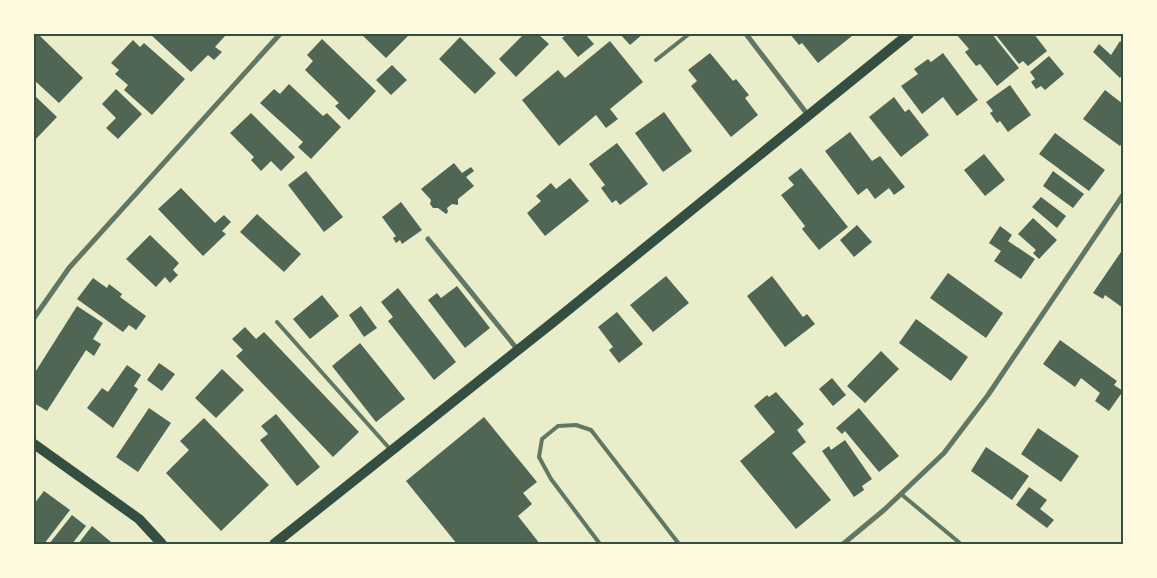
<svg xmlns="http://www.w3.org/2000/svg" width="1157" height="578" font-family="'Alegreya Sans',sans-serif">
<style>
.building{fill:#4f6655}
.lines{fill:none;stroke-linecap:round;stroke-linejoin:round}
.service{stroke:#617663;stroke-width:4}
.minor{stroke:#617663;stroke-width:5}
.secondary{stroke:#344e41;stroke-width:10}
.neatline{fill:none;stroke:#344e41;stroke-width:2}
</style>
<rect width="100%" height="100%" fill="#e9edc9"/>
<path class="building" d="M34,34H40L39,35L83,78L59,103L34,80Z
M150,34H222L225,36L215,47L222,52L214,60L208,55L191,72Z
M361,34H410L386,58Z
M524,34H538L549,44L516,77L499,59Z
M567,34H585L594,44L578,57L562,38Z
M620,34H643L630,45Z
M790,34H850L852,36L818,63L802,43L799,45Z
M956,34H992L1019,68L997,86L980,64L976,66L965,52L969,49Z
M995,34H1034L1047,51L1028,66L1023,61L1019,64Z
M460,37L496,73L475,94L439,59Z
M322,39L376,91L349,120L335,106L339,103L305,70L313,61L307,55Z
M133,40L140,47L144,43L185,79L152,115L124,90L128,85L115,74L119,70L111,63Z
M610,41L643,82L610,109L618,119L606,128L596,115L559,146L522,100L558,70L565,78Z
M1120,41L1123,44V73L1120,78L1093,52L1099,44L1111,55Z
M710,53L733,81L736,79L749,95L745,98L758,115L731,137L691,86L697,81L688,70Z
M943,53L978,100L957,116L943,97L922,114L901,86L918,74L914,69L928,59L931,62Z
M1049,56L1064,74L1045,90L1041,86L1036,89L1031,82L1035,79L1030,72Z
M392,65L407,80L391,95L376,80Z
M289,84L323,116L327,113L341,127L311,159L298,147L303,142L260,103L274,89L280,94Z
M1010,85L1031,115L1008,132L1000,121L997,123L990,113L993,111L986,102Z
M116,89L142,114L118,139L106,128L116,118L102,104Z
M1105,90L1123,104V141L1120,146L1083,119Z
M34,95L57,117L34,141Z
M894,97L905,112L909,109L929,135L901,157L869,117Z
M664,112L692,151L663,172L635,133Z
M251,113L295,157L281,171L271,161L261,171L251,160L254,157L230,133Z
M850,132L872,161L880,156L905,187L894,195L889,188L875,199L867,188L858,195L825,151Z
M1055,133L1105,170L1089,191L1039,154Z
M617,143L648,184L620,205L616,200L612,203L601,188L605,185L589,164Z
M984,154L1005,180L985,196L964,170Z
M454,163L462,173L471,167L474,171L466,177L474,186L458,199V205L452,204L447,208L448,212L446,214L438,208H433L430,204L431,200L421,189Z
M801,168L848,227L819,250L802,229L805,226L781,195L794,185L788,178Z
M306,171L343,217L324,232L288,185Z
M1053,171L1084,194L1073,208L1043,186Z
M570,178L589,201L545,236L527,213L541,201L536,196L551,183L556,189Z
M181,188L215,223L224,215L231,222L222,231L226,234L203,256L158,209Z
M1041,197L1066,216L1057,228L1032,207Z
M401,202L422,230L402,244L400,240L396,243L393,238L396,236L382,217Z
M257,214L301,254L284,272L240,232Z
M1033,218L1057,240L1039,259L1033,253L1036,250L1018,234Z
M857,225L872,242L854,257L840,240Z
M1000,226L1012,235L1008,241L1035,259L1021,279L994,261L1001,251L989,243Z
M150,235L179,263L173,270L178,275L170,283L165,277L156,287L126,259Z
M1123,249V308L1105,295L1103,299L1093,293Z
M948,273L1003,313L986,338L930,298Z
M666,276L689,303L653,332L630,305Z
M772,276L803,317L807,314L815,324L785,347L747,296Z
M93,278L107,288L109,284L122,294L120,297L146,316L136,330L129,325L123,332L77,299Z
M457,286L490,328L465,348L428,300L437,293L441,298Z
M398,288L456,362L434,380L388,321L393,317L381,302Z
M322,295L339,316L310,339L293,319Z
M77,306L103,323L93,339L101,344L94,356L86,350L47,411L34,403V374Z
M361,306L377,328L364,337L349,315Z
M617,312L643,344L619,363L609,350L613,347L598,327Z
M916,319L968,357L951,381L899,343Z
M245,327L256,339L264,332L359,432L333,457L236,356L243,350L232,339Z
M1060,340L1117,381L1114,385L1123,391L1109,411L1095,401L1100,393L1081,378L1075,387L1043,364Z
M360,343L405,399L376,422L332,366Z
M881,351L899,369L865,403L847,386Z
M159,363L175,374L162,391L147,380Z
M127,365L141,375L134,386L138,389L113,428L87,408L102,388L108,392Z
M222,369L244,390L216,418L195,398Z
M832,378L846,395L833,406L819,389Z
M776,392L804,424L797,430L806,442L792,453L831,500L796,529L740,461L775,432L754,406L767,395L769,397Z
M149,408L171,423L138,472L116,457Z
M859,408L899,456L879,472L845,431L842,434L836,428Z
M276,414L320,467L297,486L260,440L268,434L261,426Z
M484,417L537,482L523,493L532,504L518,516L540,544H457L406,481Z
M204,418L269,485L221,531L166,473L189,450L180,441Z
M1038,428L1079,456L1061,482L1021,454Z
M845,440L872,479L862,486L864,490L854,497L822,451L829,446L831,450Z
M986,447L1029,476L1012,500L971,471Z
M1029,487L1047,500L1040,509L1054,520L1047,528L1016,505Z
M44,491L70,510L44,544H34V504Z
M72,515L86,526L72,544H49Z
M92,526L111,542L108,544H78Z"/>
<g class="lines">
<path class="service" d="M656,60L689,34
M277,322L390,449
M901,494L961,544
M600,544L551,479L539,457L542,439L558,426L576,425L591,430L679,544"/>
<path class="minor" d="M746,34L808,115
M428,239L518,350
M34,318L69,268L280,34
M843,544L884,510L944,453L988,395L1123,195"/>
<path class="secondary" d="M34,444L139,519L162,544
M274,544L552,323L909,34"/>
</g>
<rect width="1157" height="578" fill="none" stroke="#fefae0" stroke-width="70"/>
<rect x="35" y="35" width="1087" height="508" class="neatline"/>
</svg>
